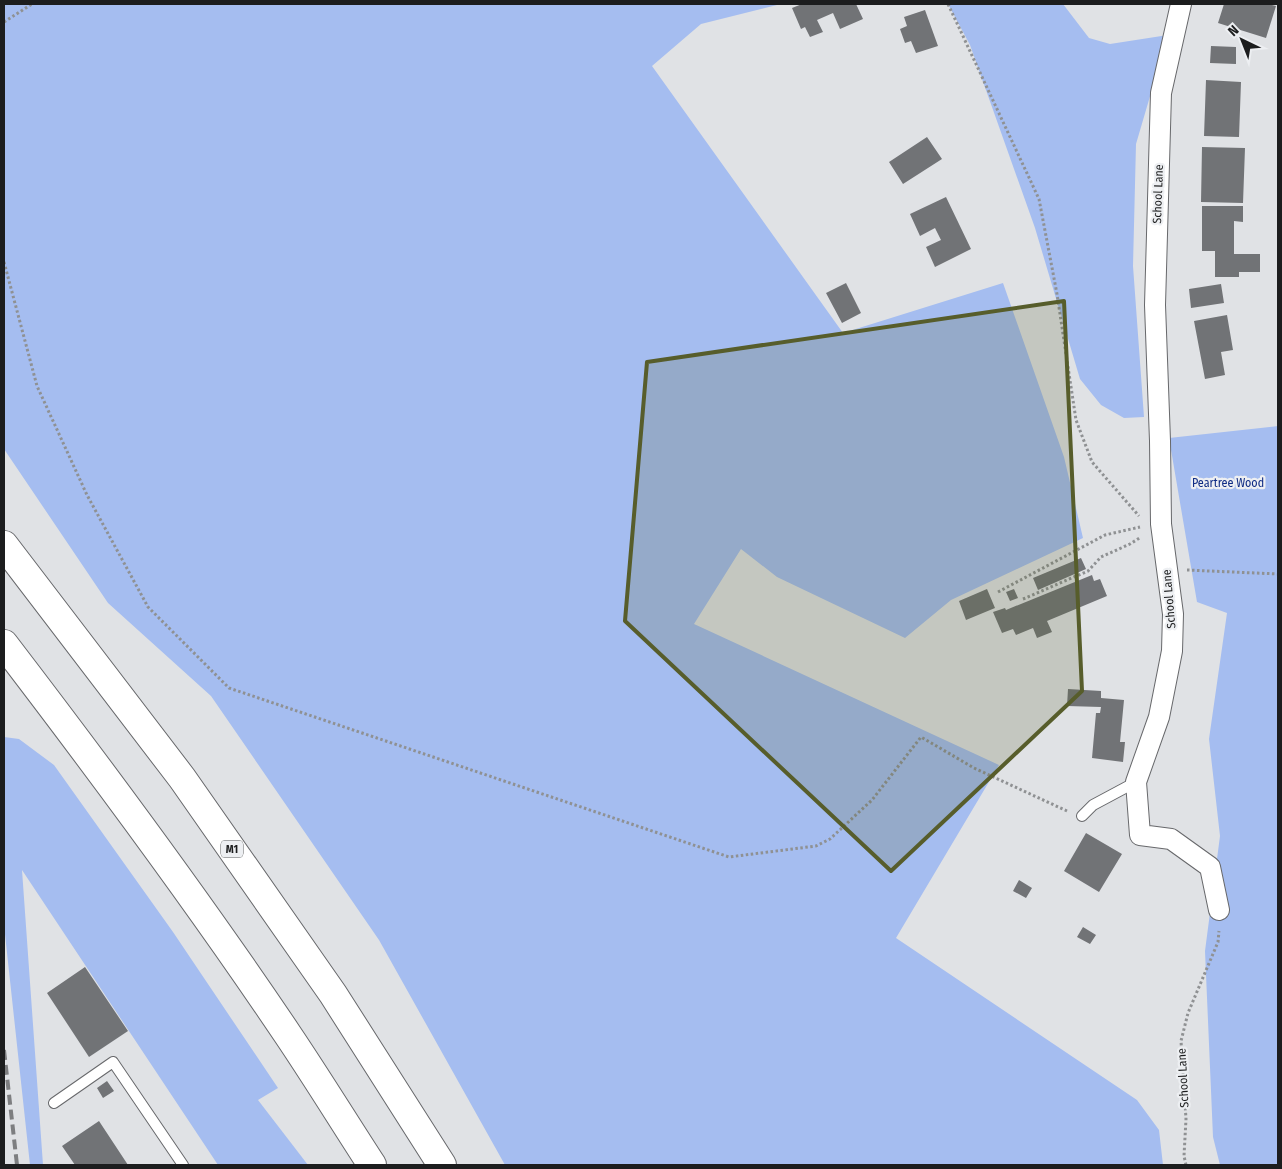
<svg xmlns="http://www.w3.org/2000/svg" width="1282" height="1169" font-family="'Fira Sans Condensed',sans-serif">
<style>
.green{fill:#a5bdf0}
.building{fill:#717376}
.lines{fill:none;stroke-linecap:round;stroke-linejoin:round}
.service-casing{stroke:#67686b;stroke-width:12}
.minor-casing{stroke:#67686b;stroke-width:22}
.motorway-casing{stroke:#67686b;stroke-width:30}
.path{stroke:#8f9193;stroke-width:3;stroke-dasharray:2.5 2.5;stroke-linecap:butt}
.service{stroke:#fff;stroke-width:10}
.minor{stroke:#fff;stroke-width:20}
.motorway{stroke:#fff;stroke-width:28}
.rail{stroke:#7d7e80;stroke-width:4;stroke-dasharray:10 5;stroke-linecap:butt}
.marked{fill:#575d2b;fill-opacity:0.2;stroke:#575d2b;stroke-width:4;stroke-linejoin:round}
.labels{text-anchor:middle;stroke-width:4.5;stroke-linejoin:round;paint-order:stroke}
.shield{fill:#edeff2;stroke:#5b5c5e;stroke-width:1}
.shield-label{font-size:11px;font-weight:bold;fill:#1c1d1e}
.street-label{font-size:12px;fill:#1c1d1e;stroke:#edeff2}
.park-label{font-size:12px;fill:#0f2c84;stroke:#edeff2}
</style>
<rect width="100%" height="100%" fill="#e0e2e5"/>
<path class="green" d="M4,4H781L701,24L652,66L843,333L1003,283L1064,457L1083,538L951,600L905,638L777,577L741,549L694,624L999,765L896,938L1137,1100L1159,1130L1163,1165H505L379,940L211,696L108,603L4,449Z
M948,4H1063L1089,38L1110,44L1168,35L1136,144L1133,266L1144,417L1124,418L1101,405L1080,379L1035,228L970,45Z
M1278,426V1165H1220L1213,1137L1205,951L1220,836L1209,739L1227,613L1197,602L1169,438Z
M4,737L19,739L54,765L173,932L278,1088L258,1100L308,1165H218L22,870L43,1165H30L4,925Z"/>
<path class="building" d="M802,4H856L863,19L840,29L833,13L817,20L823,32L810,37L805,27L801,29L792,8Z
M1224,4H1268L1276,6L1266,38L1218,23Z
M925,10L938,46L916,53L911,41L905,43L900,29L907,26L904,17Z
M1211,46L1236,47V64L1210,63Z
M1206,80L1241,82L1239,137L1204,136Z
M927,137L942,159L903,184L889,162Z
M1202,147L1245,148L1243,203L1201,202Z
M946,197L971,249L935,267L926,247L941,240L935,228L920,236L910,214Z
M1202,206H1243V222L1234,221V254H1260V272H1239V277H1215V251H1202Z
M846,283L861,313L842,323L826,293Z
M1221,284L1224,303L1191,308L1189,289Z
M1227,315L1233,350L1221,352L1225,375L1205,379L1194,321Z
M1081,558L1086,569L1038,590L1033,578Z
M1092,575L1094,581L1100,579L1107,596L1047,621L1052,632L1037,638L1033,628L1016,635L1013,629L1002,633L993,612L1005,608L1006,610Z
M987,589L995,608L966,620L959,601Z
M1014,589L1018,598L1010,601L1006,592Z
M1068,689L1101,691V698L1124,700L1120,742H1125L1123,762L1092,758L1096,713H1100L1101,707L1067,706Z
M1086,833L1122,854L1099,892L1064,871Z
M1019,880L1032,888L1026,898L1013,891Z
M1083,927L1096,935L1090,944L1077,937Z
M85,967L128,1031L89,1057L47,993Z
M107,1081L114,1091L103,1098L97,1088Z
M99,1121L128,1165H75L62,1146Z"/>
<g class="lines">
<g class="service-casing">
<path id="service" d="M1082,816L1093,805L1136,782
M54,1103L113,1062L183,1165"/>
</g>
<g class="minor-casing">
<path id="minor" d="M1181,4L1161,93L1155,305L1160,441L1161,524L1173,614L1172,651L1159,717L1136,782L1140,835L1171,839L1210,867L1219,910"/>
</g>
<g class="motorway-casing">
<path id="motorway" d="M4,545L182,778L333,994L442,1165
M4,644C102,772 198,901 288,1035C317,1078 344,1122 372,1165"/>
</g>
<path class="path" d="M948,4L1039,199L1057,294L1076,420L1092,462L1139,516
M4,22L32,4
M4,262L37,386L87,495L148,607L229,688L729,857L816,846L830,839L872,800L921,737L974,768L1067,811
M1187,570L1278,574
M998,592L1105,535L1140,527
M1023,599L1088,571L1101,557L1130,544L1141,537
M1186,1165L1184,1156L1186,1119L1181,1041L1188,1013L1218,942L1219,931"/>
<use href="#service" class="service"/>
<use href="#minor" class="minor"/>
<use href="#motorway" class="motorway"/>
<path class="rail" d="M4,1050L17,1165"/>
</g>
<path class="marked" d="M1064,301L1082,691L891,871L625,621L647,362Z"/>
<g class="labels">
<rect class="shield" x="221" y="840.5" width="22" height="17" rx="4"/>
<g class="shield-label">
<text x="232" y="853">M1</text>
</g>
<g class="street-label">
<text transform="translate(1158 194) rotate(-88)" y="4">School Lane</text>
<text transform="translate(1169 599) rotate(-95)" y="4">School Lane</text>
<text transform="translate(1183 1078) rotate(-93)" y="4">School Lane</text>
</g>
<g class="park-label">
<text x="1228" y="487">Peartree Wood</text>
</g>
</g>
<rect width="1282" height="1169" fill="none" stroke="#1c1d1e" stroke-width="10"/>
<g transform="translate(1242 40) rotate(317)" stroke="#edeff2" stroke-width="4" paint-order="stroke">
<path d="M0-4L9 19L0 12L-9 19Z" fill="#1c1d1e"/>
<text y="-8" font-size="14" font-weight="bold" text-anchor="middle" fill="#1c1d1e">N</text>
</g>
</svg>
